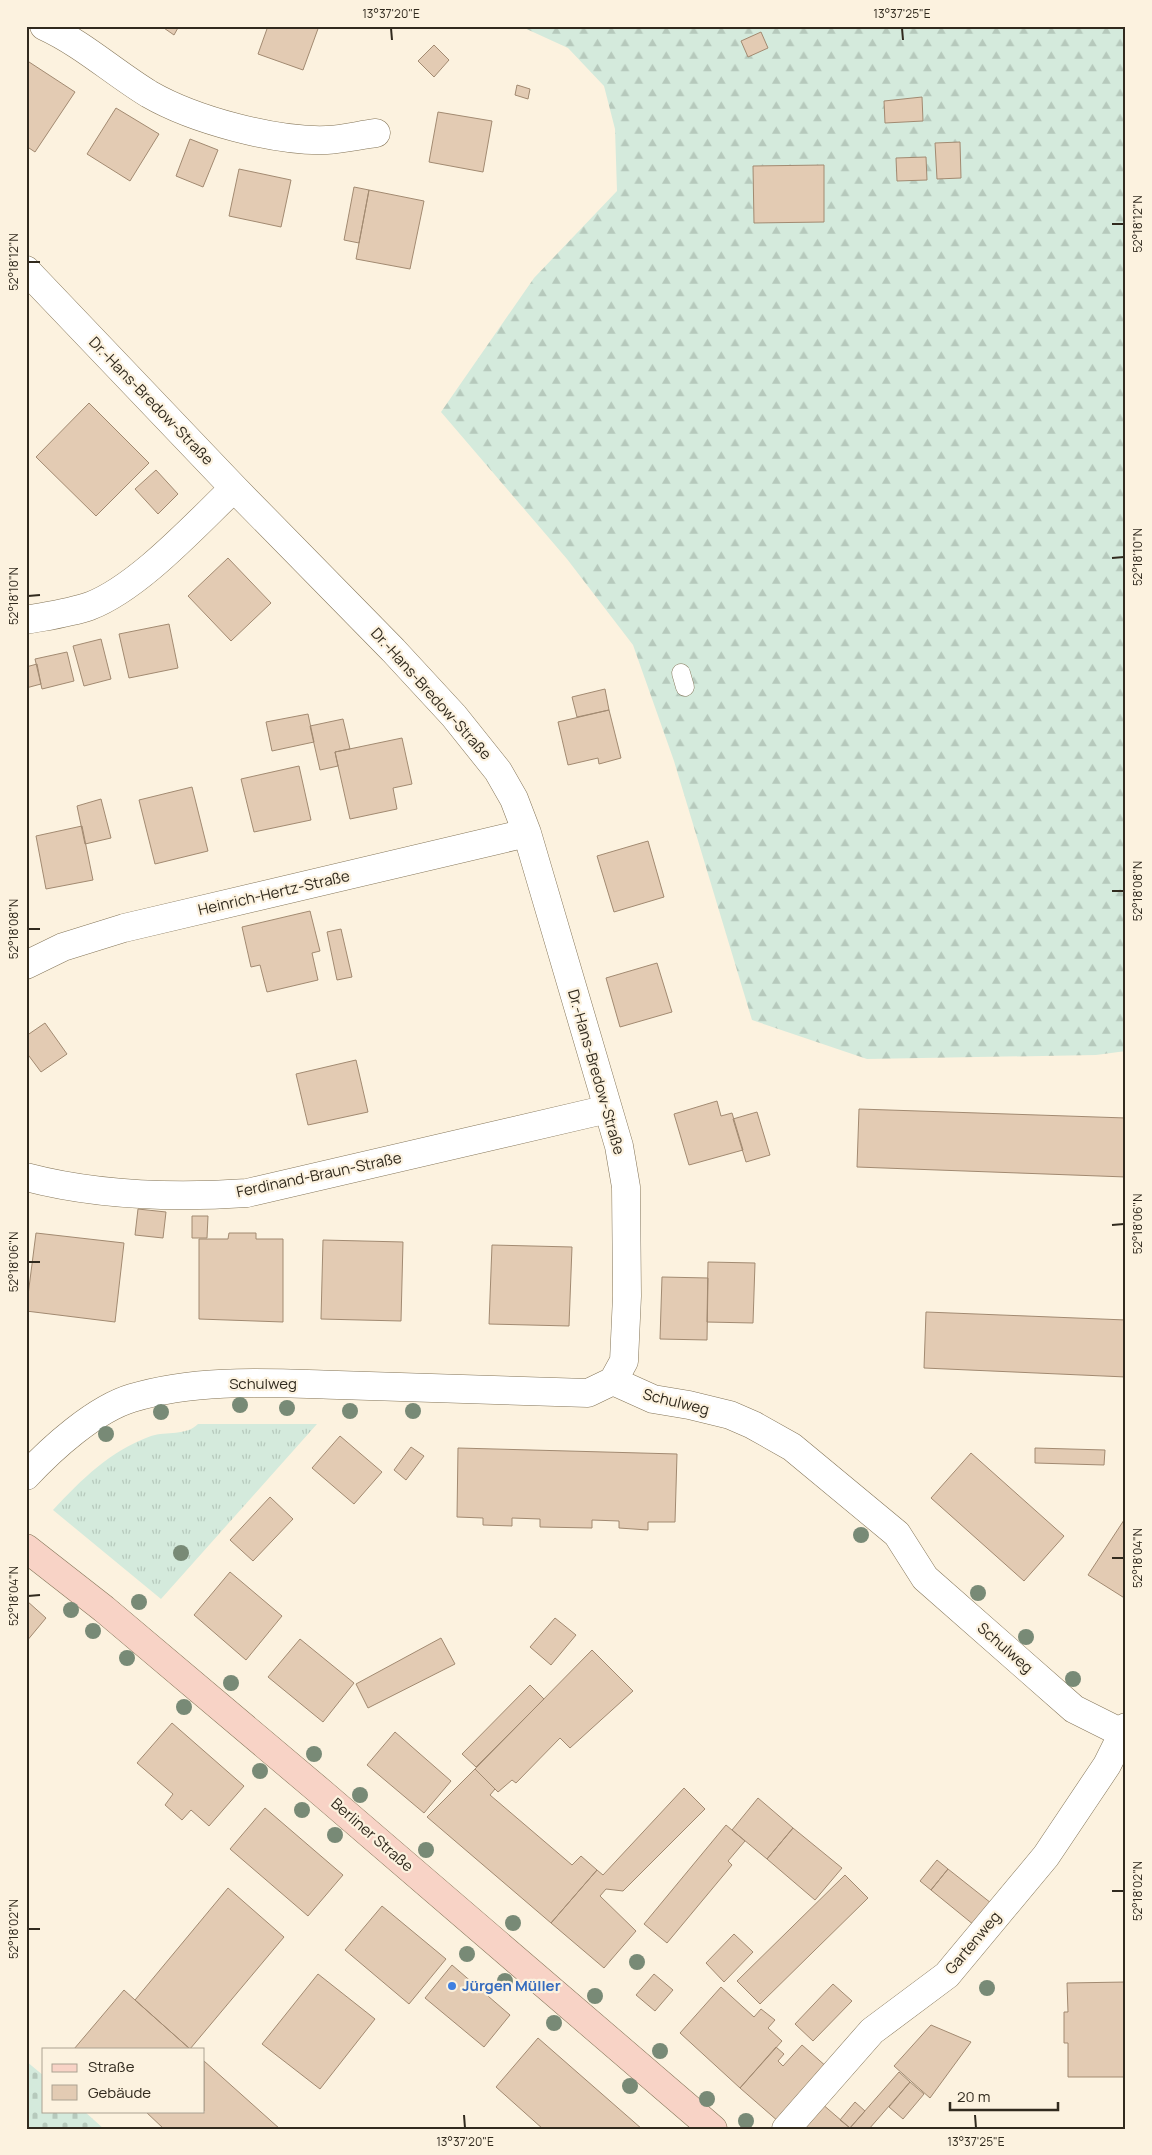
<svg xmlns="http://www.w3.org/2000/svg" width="1152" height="2155" font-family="Manrope,sans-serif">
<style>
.grass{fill:url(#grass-tufts)}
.forest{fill:url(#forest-firs)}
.cemetery{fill:url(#cemetery-stones)}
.building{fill:#e3cbb3;stroke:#a28a71}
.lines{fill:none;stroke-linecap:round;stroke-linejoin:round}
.lane-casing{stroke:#847558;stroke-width:19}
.street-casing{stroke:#847558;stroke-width:29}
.secondary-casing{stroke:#847558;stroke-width:29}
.lane{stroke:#fff;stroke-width:18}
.street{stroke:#fff;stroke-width:28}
.secondary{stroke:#f8d3c6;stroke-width:28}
.tree{fill:#788a76}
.ticks{fill:none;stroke:#312a1e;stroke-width:2}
.shop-dot{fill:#3f7fe0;stroke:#fcf2df;stroke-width:2}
.labels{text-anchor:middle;stroke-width:4.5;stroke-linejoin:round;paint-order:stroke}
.street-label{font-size:15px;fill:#312a1e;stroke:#fcf2df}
.shop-label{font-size:15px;font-weight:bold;fill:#366cbe;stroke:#fcf2df;text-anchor:start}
.neatline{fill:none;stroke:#312a1e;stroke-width:2}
.ticks-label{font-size:12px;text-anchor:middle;fill:#312a1e}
</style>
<defs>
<pattern id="grass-tufts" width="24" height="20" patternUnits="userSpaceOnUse" patternTransform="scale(1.25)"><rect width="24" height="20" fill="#d4eadc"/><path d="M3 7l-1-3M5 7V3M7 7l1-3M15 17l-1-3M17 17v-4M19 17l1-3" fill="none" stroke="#b6c9bc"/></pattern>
<pattern id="forest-firs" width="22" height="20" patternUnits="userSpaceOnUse" patternTransform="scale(1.25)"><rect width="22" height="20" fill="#d4eadc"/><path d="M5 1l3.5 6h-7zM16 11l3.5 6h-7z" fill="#b6c9bc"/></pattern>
<pattern id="cemetery-stones" width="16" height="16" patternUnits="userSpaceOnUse" patternTransform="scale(1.25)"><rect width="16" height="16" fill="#d4eadc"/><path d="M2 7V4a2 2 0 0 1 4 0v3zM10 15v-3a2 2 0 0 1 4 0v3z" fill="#b6c9bc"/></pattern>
</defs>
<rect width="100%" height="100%" fill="#fcf2df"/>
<path class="grass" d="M198,1424H317L161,1599L53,1510C82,1479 110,1451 151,1436C167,1431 186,1436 198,1424Z"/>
<path class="forest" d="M520,26H1126V1051L1096,1055L867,1059L752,1020L674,761L633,645L567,559L441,412L534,278L617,191L615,129L604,86L568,48Z"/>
<path class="cemetery" d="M26,2061L44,2076V2111H84L104,2129H26Z"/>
<path class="building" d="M161,26H179L174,35Z
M268,26H319L303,70L258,54Z
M761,32L768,48L748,57L741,41Z
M434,45L449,60L434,77L418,61Z
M26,60L75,92L35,152L26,146Z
M517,85L530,89L528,99L515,95Z
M922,97L923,121L885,123L884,101Z
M116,108L159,134L130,181L87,154Z
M438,112L492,121L483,172L429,162Z
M190,139L218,150L203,187L176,176Z
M960,142L961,178L937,179L935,143Z
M926,157L927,180L897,181L896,158Z
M824,165V222L754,223L753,166Z
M239,169L291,180L281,227L229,216Z
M354,187L369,190L359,243L344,240Z
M369,190L424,201L410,269L356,259Z
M89,403L149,463L96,516L36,457Z
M156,470L178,494L158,514L135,489Z
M228,558L271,603L231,641L188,596Z
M169,624L178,668L129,678L119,634Z
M101,639L111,679L84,686L73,646Z
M67,652L74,681L42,689L35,659Z
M37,664L41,684L26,688V667Z
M605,689L609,710L577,717L572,697Z
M609,710L621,758L599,764L598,758L568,765L558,722Z
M308,714L314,742L272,751L266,722Z
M343,719L350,749L335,752L338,766L320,770L310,726Z
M402,738L412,784L393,788L397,809L350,819L335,752Z
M299,766L311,820L254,832L241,779Z
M192,787L208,851L155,864L139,800Z
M101,799L111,838L85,844L77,806Z
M82,826L93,880L46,889L36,836Z
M648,841L664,897L614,912L597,856Z
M310,911L320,951L312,953L318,980L267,992L260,965L251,967L242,927Z
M341,929L352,977L337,980L327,932Z
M657,963L672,1012L620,1027L606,978Z
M45,1023L67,1054L41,1072L26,1052V1036Z
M356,1060L368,1112L308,1125L296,1074Z
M717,1101L721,1116L732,1113L743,1150L689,1165L674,1114Z
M859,1109L1126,1118V1177L857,1167Z
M757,1112L770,1155L746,1162L733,1119Z
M138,1209L166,1212L163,1238L135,1235Z
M192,1216H208L207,1238H192Z
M36,1233L124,1243L115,1322L26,1311Z
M229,1233H256V1239H283V1322L199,1319V1239H228Z
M323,1240L403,1242L401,1321L321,1319Z
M492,1245L572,1247L569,1326L489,1324Z
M708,1262L755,1263L753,1323L707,1322Z
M662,1277L708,1278L707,1340L660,1339Z
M926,1312L1126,1320V1377L924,1368Z
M340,1436L382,1472L354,1504L312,1468Z
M411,1447L424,1456L406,1480L394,1470Z
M458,1448L677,1454L675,1522H648V1530L619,1528V1521L592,1520V1528L540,1527V1519L512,1518V1526L483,1525V1518L457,1517Z
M1035,1448L1105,1450L1104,1465L1035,1463Z
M971,1453L1064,1536L1024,1581L931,1498Z
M270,1497L293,1519L253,1561L230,1540Z
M1126,1517V1599L1088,1575Z
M230,1572L282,1616L246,1660L194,1615Z
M27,1601L46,1618L26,1642V1601Z
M555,1618L576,1635L551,1665L530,1647Z
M441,1638L455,1664L368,1708L356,1684Z
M300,1639L354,1683L323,1722L268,1677Z
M592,1650L633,1691L570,1748L560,1738L516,1783L512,1780L498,1792L475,1769Z
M530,1685L544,1699L476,1767L462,1754Z
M172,1723L244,1786L209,1826L191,1810L182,1820L165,1805L173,1794L137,1763Z
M395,1732L451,1781L424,1813L367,1765Z
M475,1769L495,1789L490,1795L572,1865L581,1856L597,1870L551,1923L427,1817Z
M684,1788L705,1809L623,1891L606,1889L600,1896L636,1931L604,1968L551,1923L597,1870L603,1875Z
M758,1798L793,1828L767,1859L732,1830Z
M265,1808L343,1875L308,1916L230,1849Z
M726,1825L745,1841L728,1861L732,1865L667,1943L644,1924Z
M793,1828L842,1868L815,1900L767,1859Z
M937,1860L948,1869L931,1890L920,1881Z
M948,1869L991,1903L974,1925L931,1890Z
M845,1875L868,1898L760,2004L737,1981Z
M228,1888L284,1937L190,2049L135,2000Z
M382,1906L446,1959L409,2004L345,1950Z
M734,1934L753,1952L724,1982L706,1963Z
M452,1965L510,2015L484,2047L425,1998Z
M318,1974L375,2019L320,2089L262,2044Z
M654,1974L673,1990L655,2011L636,1995Z
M1126,1982V2077H1068V2043H1064V2012H1068L1067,1983Z
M833,1984L852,2001L813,2041L795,2024Z
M721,1987L754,2017L761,2009L775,2020L768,2028L782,2041L740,2088L680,2033Z
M124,1990L135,2000L190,2049H74Z
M931,2025L971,2042L930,2098L894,2066Z
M538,2038L642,2129H543L496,2087Z
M802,2045L828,2068L779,2122L740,2088L776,2047L784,2054L778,2061L783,2066Z
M204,2061L280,2129H164L145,2111H204Z
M899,2072L910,2082L869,2129H849Z
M910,2082L924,2094L903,2119L889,2107Z
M855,2102L865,2111L850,2128L840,2120Z
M821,2103L850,2128L797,2129Z"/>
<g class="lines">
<g class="lane-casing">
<path id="lane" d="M681,673L685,687"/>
</g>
<g class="street-casing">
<path id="street" d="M44,26C83,44 113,72 149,94C194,120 276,142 327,140C344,139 360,135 376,133
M26,270L234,488L393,650L454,716L498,771L514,799L527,833L619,1146L626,1187L627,1296L624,1361L613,1381
M26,620C47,616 70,613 90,606C139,587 195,525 234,488
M26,965L63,947L124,928L527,833
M26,1177C98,1196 173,1198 247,1193L608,1109
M613,1381L653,1399L689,1405L730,1415L753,1425L792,1447L897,1534L925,1578L1074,1709L1122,1733
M26,1476C51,1449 95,1409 132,1398C198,1378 270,1383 338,1385C422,1388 505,1390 588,1393L613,1381
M786,2129L872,2031L947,1975L1046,1856L1107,1765L1126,1727"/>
</g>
<g class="secondary-casing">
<path id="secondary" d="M26,1548L104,1609L322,1793L713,2129"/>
</g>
<use href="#lane" class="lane"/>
<use href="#street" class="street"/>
<use href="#secondary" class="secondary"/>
</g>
<g class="tree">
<circle cx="240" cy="1405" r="8"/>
<circle cx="287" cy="1408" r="8"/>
<circle cx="350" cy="1411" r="8"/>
<circle cx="413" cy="1411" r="8"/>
<circle cx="161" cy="1412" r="8"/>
<circle cx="106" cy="1434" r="8"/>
<circle cx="861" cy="1535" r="8"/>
<circle cx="181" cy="1553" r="8"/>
<circle cx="978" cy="1593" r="8"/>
<circle cx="139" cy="1602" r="8"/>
<circle cx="71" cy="1610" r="8"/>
<circle cx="93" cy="1631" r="8"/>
<circle cx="1026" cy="1637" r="8"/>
<circle cx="127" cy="1658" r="8"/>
<circle cx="1073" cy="1679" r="8"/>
<circle cx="231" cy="1683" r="8"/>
<circle cx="184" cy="1707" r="8"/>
<circle cx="314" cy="1754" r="8"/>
<circle cx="260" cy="1771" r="8"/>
<circle cx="360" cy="1795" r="8"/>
<circle cx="302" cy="1810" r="8"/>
<circle cx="335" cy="1835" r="8"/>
<circle cx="426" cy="1850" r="8"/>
<circle cx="513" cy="1923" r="8"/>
<circle cx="467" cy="1954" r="8"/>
<circle cx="637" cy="1962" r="8"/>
<circle cx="505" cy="1981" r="8"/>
<circle cx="987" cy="1988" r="8"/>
<circle cx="595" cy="1996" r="8"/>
<circle cx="554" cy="2023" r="8"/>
<circle cx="660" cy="2051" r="8"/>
<circle cx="630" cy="2086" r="8"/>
<circle cx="707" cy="2099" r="8"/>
<circle cx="746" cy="2121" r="8"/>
</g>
<path class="ticks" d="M391,28L392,40M902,28L903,40M1112,224H1124M28,262H40M1112,558L1124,557M28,596L40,595M1112,891H1124M28,929H40M1112,1225L1124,1224M28,1262H40M1112,1558H1124M28,1596L40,1595M1112,1891H1124M28,1929H40M464,2115L465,2128M975,2115L976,2128"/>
<circle class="shop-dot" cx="452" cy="1986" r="5"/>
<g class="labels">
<g class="street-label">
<text transform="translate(151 401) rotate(46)" y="5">Dr.-Hans-Bredow-Straße</text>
<text transform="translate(431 694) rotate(48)" y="5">Dr.-Hans-Bredow-Straße</text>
<text transform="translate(274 893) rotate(-13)" y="5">Heinrich-Hertz-Straße</text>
<text transform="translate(596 1072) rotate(74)" y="5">Dr.-Hans-Bredow-Straße</text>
<text transform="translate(319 1175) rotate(-12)" y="5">Ferdinand-Braun-Straße</text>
<text x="263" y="1389">Schulweg</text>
<text transform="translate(676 1402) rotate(14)" y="5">Schulweg</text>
<text transform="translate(1005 1648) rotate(41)" y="5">Schulweg</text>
<text transform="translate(372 1835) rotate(41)" y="5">Berliner Straße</text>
<text transform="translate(973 1943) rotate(-50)" y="5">Gartenweg</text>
</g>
<g class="shop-label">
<text x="462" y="1991">Jürgen Müller</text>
</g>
</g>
<rect width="1152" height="2155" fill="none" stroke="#fcf2df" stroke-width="55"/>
<rect x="42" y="2048" width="162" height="65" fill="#fcf2df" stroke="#aba292"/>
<rect x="52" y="2064" width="25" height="8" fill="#f8d3c6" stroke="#aba292"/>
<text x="88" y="2072" font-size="15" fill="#312a1e">Straße</text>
<rect x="52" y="2085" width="25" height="15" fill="#e3cbb3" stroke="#aba292"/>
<text x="88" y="2098" font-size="15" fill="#312a1e">Gebäude</text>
<path d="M950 2102v8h108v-8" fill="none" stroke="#312a1e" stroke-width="2.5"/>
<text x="957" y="2102" font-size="15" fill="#312a1e" stroke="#fcf2df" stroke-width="4" paint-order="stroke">20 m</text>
<rect x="28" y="28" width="1096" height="2100" class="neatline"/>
<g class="ticks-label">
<text x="391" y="18">13°37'20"E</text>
<text x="902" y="18">13°37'25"E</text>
<text transform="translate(1138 224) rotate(-90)" y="4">52°18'12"N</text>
<text transform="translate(14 262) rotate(-90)" y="4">52°18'12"N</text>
<text transform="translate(1138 557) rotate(-90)" y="4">52°18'10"N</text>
<text transform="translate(14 596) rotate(-90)" y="4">52°18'10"N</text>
<text transform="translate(1138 891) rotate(-90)" y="4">52°18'08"N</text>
<text transform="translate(14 929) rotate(-90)" y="4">52°18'08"N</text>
<text transform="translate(1138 1224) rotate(-90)" y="4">52°18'06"N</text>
<text transform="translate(14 1262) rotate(-90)" y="4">52°18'06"N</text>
<text transform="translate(1138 1558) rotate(-90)" y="4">52°18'04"N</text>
<text transform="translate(14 1596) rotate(-90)" y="4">52°18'04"N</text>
<text transform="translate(1138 1891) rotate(-90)" y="4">52°18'02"N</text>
<text transform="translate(14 1929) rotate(-90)" y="4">52°18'02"N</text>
<text x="465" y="2146">13°37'20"E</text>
<text x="976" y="2146">13°37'25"E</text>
</g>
</svg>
